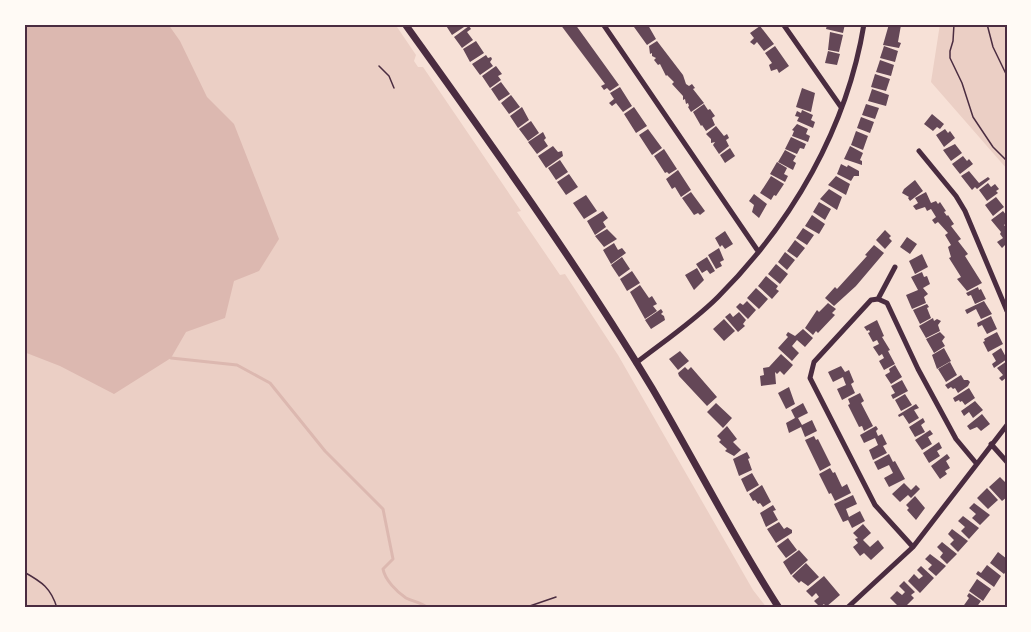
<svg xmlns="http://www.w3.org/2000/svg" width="1031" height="632" font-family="Helvetica,sans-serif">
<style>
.green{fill:#ebcfc5}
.water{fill:#dcb8b0}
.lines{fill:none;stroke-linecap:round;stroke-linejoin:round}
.stream{stroke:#dcb8b0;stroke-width:3}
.building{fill:#644757}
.path{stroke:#4a2c40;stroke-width:1.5}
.minor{stroke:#4a2c40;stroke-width:5}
.tertiary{stroke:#4a2c40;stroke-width:7}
.neatline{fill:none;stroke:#4a2c40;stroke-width:2}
</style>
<rect width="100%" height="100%" fill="#f7e1d7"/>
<path class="green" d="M24,24H395L416,55L414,61L418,67H423L521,211L517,212L560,275L565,274L618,355L753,590L767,608H24Z
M940,24H1007V169L931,82Z"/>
<path class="water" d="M24,24H168L180,41L207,97L234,124L279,239L259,271L234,281L225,318L186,332L171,358L114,394L60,366L24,352Z"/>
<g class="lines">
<path class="stream" d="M171,358L237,365L270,383L325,451L383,509L393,559L383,569C385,580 397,592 406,598C414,602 421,602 428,608"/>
</g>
<path class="building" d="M445,24H462L464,27L452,35Z
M560,24H575L619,85L610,91L607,88L604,90L601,86L605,84Z
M638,24L648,25L656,39L647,45L634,27Z
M831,24H845L843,33L826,29L827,25L831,26Z
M889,24L901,25L898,42L901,43L899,48L883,45Z
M469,26L471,29L467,32L473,40L462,48L454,37Z
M760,26L774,44L764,51L757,42L754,45L750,42L754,38L750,33Z
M830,32L843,35L839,52L828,50Z
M476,41L484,53L470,62L463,49Z
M657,41L683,75L686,84L689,86L692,84L695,88L693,89L704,103L691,112L688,107L689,106L688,103L686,104L685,99L683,100V96L672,84L674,82L667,75L666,76L660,64L658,65L654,60L656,58L652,56V53L650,54L649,46Z
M775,46L789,66L779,73L777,69L771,71L769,65L772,63L765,53Z
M884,46L898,51L895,62L880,58Z
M828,51L840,54L837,65L825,63Z
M486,55L488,58L491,57L492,59L490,62L493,66L480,75L472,64Z
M880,60L894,65L891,76L876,72Z
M496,66L502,74L498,76L501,80L490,88L482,76Z
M875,74L890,79L886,91L871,87Z
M501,82L510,94L499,101L491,89Z
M620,87L632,106L623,112L616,103L612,106L609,103L614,99L610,93Z
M802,88L815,93L811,112L796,107Z
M872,89L889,95L886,106L868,101Z
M511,95L520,107L509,114L501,103Z
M704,104L708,110L710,109L715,116L712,118L715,125L706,131L702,125L701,126L693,112Z
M866,104L879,108L875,119L862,115Z
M522,107L529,120L518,128L510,116Z
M634,107L647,126L636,133L624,114Z
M802,110L813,115L811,120L815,122L813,128L797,121L799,117L795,116L797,111L801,113Z
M932,114L944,124L940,129L937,127L933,131L924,124Z
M861,117L874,122L870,133L857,128Z
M531,121L539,133L528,141L519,129Z
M797,124L808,129L806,134L810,136L808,142L792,136L794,131L792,130Z
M716,126L724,136L727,134L729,138L726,140L729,146L719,154L713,145L715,142L711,143V139L706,134Z
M648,129L662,148L652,155L639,135Z
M945,129L948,133L950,131L955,138L944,147L936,135Z
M856,131L868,136L863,150L851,145Z
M543,132L546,138L544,140L548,146L537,154L528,142Z
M791,137L806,144L804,149L800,148L797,154L785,149Z
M955,144L962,153L951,161L943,150Z
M553,146L558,152L562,151L563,156L546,168L538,156Z
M850,146L863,153L860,160L862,161V165L844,159Z
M730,148L735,156L725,163L720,155Z
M664,149L677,169L669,174L667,172L665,173L654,156Z
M785,150L796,156L793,161L796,163L793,170L778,162Z
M963,156L967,161L969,159L973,164L960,174L952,164Z
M560,160L568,172L556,180L548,168Z
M777,162L787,168L784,174L788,176L785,182L770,174Z
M841,164L847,167L848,165L859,171V176H854L851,181L837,174Z
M678,170L691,190L681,197L675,187L672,189L666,179Z
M969,171L979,183L988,177L990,179L977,189L975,187L972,190L961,176Z
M569,174L578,187L566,195L557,182Z
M771,176L784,184L776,196L774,195L771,200L760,193Z
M836,176L850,184L846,195L828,185Z
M915,180L923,191L910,201L908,198L909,197L902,193L904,189Z
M988,183L991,187L995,184L999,189L996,191L998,193L987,201L979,190Z
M829,189L842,197L837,210L820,199Z
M691,192L705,211L700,215L698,213L694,215L682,198Z
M926,192L931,203L936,201L938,204L940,202L946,211L944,212L947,216L948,215L954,224L951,226L961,239L958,241L968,254L965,256L982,283L967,291L957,279L961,277L949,258L951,257L948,247L951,245L945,235L948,233L938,222L935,224L932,220L936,217L931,209L927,211L925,207L916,210L913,206L918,203L915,198Z
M754,194L767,204L759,218L752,212L754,205L749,201Z
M586,195L597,211L584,219L573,203Z
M996,197L1004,207L993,216L985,205Z
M819,202L831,209L825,220L813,212Z
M603,211L608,218L603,222L606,227L595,235L587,221Z
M1003,211L1007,216L1005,219L1007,223L1004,225L1007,228V243L1002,248L997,242L1003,238L1000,234L1001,232L991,220Z
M812,215L825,224L819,234L805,226Z
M803,228L814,235L807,245L796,238Z
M607,229L617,239L604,247L595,236Z
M885,230L891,236L889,238L892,241L885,249L876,240Z
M725,231L733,244L725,249L722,245L720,247L715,238Z
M907,237L917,244L910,254L900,247Z
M795,240L805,248L797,258L787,251Z
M614,243L618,250L622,248L626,253L611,264L603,250Z
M874,245L884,253L856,286L834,306L825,298L835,287L837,289L867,256L865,255Z
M719,248L724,260L720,262L722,266L716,269L708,255Z
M785,252L795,260L787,270L778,262Z
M922,254L928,267L915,274L909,261Z
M622,257L630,269L619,277L611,265Z
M707,257L715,271L710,274L707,270L702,273L696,264Z
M776,264L788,274L780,284L768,274Z
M697,268L704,280L694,290L685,275Z
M632,271L640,283L627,291L620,279Z
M922,272L924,277L927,276L930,284L923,288L928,294L924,297L926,303L912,309L906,295L918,290L911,277Z
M766,276L778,286L776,289L779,291L772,299L758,286Z
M640,285L649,298L652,296L657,304L653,306L657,311L645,319L630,292Z
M978,287L979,290L981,289L986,299L975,304L971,295L968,296L966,293Z
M756,288L768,299L759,309L747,298Z
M747,301L756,310L748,319L736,307L740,303L743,305Z
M984,301L992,314L981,319L976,309L967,314L965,310Z
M828,303L836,309L832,313L835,315L818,333L816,331L813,335L805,328L817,310L819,312Z
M927,304L929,307L927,308L931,318L920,324L913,310Z
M661,309L663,312L661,314L664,316L665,320L651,329L645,320Z
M739,312L746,320L743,324L745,326L738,332L725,317L730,313L733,317Z
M991,316L997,329L987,334L982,325L978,327L977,323Z
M933,318L934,321L937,319L941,321L938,325L940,331L926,338L919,326Z
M724,319L735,331L724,341L713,329Z
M877,320L884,336L882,337L890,350L888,351L895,364L884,370L879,361L884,358L882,354L879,356L873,347L879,344L877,340L873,342L868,333L870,332L869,330L867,331L864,327Z
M803,329L813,338L805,347L797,340L792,346L799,353L792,361L778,348L788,337L786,335L788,332L795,336Z
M940,332L945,337L942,341L945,346L934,353L926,339Z
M997,332L1003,344L988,352L983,342L985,341L984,339Z
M944,348L951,361L937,369L932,355Z
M1001,348L1007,359L994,368L992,364L996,361L992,354Z
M680,351L689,361L678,370L669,359Z
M781,354L793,365L784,375L780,371L777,374L775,372L776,384L761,386L760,376L764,375L763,368L769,367Z
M1007,361V377L1002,381L999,378L1003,375L997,368Z
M950,362L957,375L946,382L938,369Z
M895,365L902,377L891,384L885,375L890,372L889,369Z
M841,366L845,372L849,370L854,382L851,384L855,393L842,400L837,389L846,385L844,380L843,377L833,382L828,372Z
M685,367L688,370L691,367L717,397L707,406L679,376L678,373Z
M961,375L964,380H968L970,382L968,386L958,393L955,388L953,389L951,387L948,389L945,385Z
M902,380L908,391L893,399L891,395L895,393L891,386Z
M789,387L795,404L786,409L778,393Z
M969,388L975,398L965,405L962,401L960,402L959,400L955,402L953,398Z
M860,393L864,401L861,403L873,426L864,431L862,426L859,427L848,405L850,404L848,399Z
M905,394L912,405L901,411L895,400Z
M975,401L983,410L973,418L969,412L964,416L961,411Z
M716,403L732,418L723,428L707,412Z
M803,403L808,413L798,418L802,425L812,420L817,431L805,437L801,427L789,433L786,423L795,418L791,410Z
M916,404L919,408L914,410L919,418L909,424L903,415L899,417L898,415Z
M982,414L990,424L981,431L977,427L970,430L967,426Z
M923,418L925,422L921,425L925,432L915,437L909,427Z
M727,426L737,439L733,442L741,450L734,456L725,451L727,449L719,442L721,440L717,436Z
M876,426L878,429L876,431L878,436L882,434L887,444L883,446L887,453L873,460L869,450L878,445L875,438L864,443L860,435Z
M930,430L933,434L928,437L932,444L922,450L915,440Z
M814,436L816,440L818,439L831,465L820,471L805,440Z
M939,442L942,448L937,451L940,456L929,463L923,453Z
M747,452L750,458L748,459L752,470L739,476L733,459Z
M889,454L893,462L895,461L905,479L889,487L884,478L893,473L889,465L878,470L874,462Z
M947,454L950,458L946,461L950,468L945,471L947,474L940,479L931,466Z
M830,468L833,473L835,472L842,487L847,484L851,493L835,501L831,493L829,494L819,474Z
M752,473L759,485L747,492L741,479Z
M1000,477L1007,484V491L1005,494L1007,497L1002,501L989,487Z
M904,483L911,490L916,485L920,489L911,498L908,495L900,502L892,494Z
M762,485L771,502L763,507L760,503L758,504L755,500L753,501L749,494Z
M987,488L998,500L988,509L977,498Z
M853,495L857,504L846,509L849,517L860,511L865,521L852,528L848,520L843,522L834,504Z
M915,496L925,508L916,520L907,510L909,508L906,505Z
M974,503L990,515L980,525L972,518L976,514L969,508Z
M773,505L776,510L773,511L778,520L766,527L760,513Z
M963,516L979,528L969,539L961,531L965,527L958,521Z
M779,522L784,529L787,527L792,530V533L776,543L767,529Z
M863,524L871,533L863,540L870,547L878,540L884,548L871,560L864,553L860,556L853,547L858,543L855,539L858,538L853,533Z
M952,529L968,541L958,552L950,544L954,540L948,534Z
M788,538L797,550L786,558L777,546Z
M942,542L957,554L947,564L940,557L943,553L937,547Z
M799,550L808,560L791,575L783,562Z
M998,552L1007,559V570L1004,574L990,563Z
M930,554L946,566L936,576L928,569L932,565L925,559Z
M806,563L819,577L808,586L801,581L799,583L792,576Z
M987,565L1001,576L994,587L976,574L978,571L981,573Z
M921,566L934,578L920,593L908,581L914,574L919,579L923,576L917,570Z
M824,576L840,595L826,607L824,604L820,607L814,601L819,597L816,593L812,597L806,591Z
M977,579L991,589L983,601L969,591Z
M904,581L915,592L911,595L914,598L904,608H900L890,598L897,591L902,595L905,592L899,586Z
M969,593L981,601L976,608H962L969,598L967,596Z"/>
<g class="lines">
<path class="path" d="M954,24L953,41L950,51V58L962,83L973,117L993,147L1007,161
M987,24L993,47L1007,76
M379,66L389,76L394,88
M24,572C42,582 51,588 57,608
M524,608L556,597"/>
<path class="minor" d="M603,24L758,251
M783,24L841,107
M919,151L956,196L965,211L1007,311
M878,299L895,267
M636,363C663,342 693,322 718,297C792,223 847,128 864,24
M991,444L1007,462
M913,547L875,505L810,378L814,362L871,300L878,299L887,303L918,369L956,439L976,463
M847,608L913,547L1007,425"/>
<path class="tertiary" d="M405,24C490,143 576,262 652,388C695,461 733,537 779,608"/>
</g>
<rect width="1031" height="632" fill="none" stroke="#fffaf5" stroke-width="51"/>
<rect x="26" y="26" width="980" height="580" class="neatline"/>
</svg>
